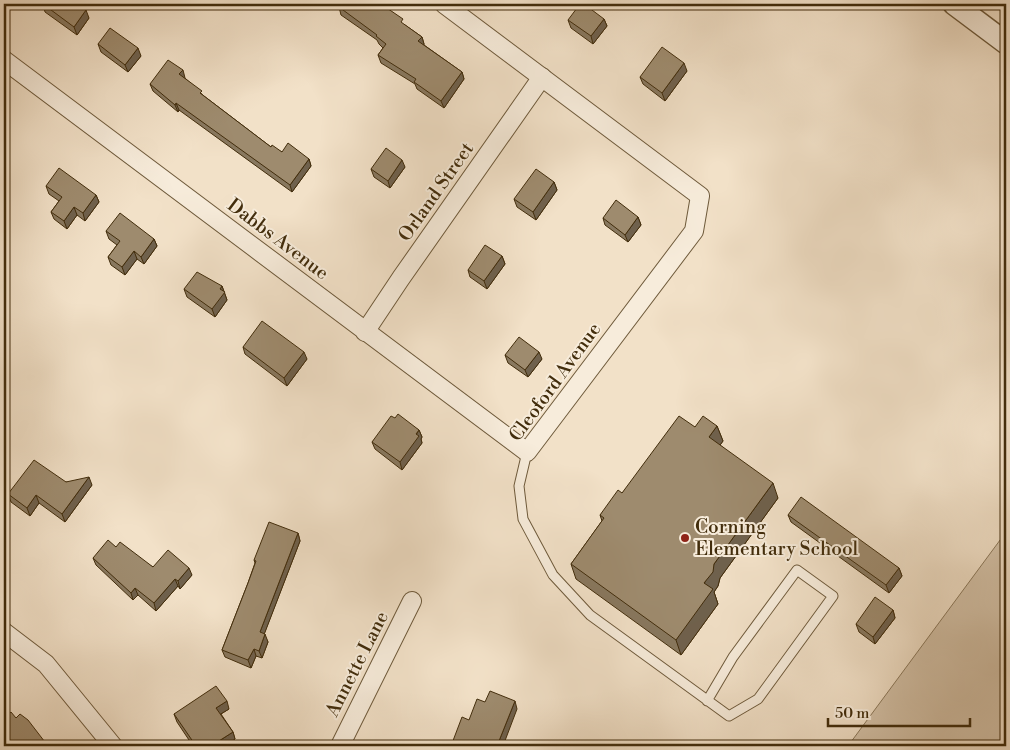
<svg xmlns="http://www.w3.org/2000/svg" width="1010" height="750" font-family="'Libre Bodoni',serif">
<style>
.green{fill:#d4c2a8;stroke:#8b785a}
.lines{fill:none;stroke-linecap:round;stroke-linejoin:round}
.service-casing{stroke:#6e5a3b;stroke-width:11}
.minor-casing{stroke:#6e5a3b;stroke-width:20}
.tertiary-casing{stroke:#6e5a3b;stroke-width:24}
.service{stroke:#f7ecdb;stroke-width:9}
.minor{stroke:#f7ecdb;stroke-width:18}
.tertiary{stroke:#f7ecdb;stroke-width:21}
.wall{fill:#88785f;stroke:#422d0c}
.shaded-wall{fill:#6f614d;stroke:#422d0c}
.building{fill:#9e8b6e;stroke:#422d0c}
.poi-dot{fill:#8f2418;stroke:#f7ecdb;stroke-width:2}
.labels{text-anchor:middle;dominant-baseline:central;stroke-width:4;stroke-linejoin:round;paint-order:stroke}
.street-label{font-size:19px;fill:#422d0c;stroke:#f7ecdb}
.poi-label{font-size:19px;fill:#422d0c;stroke:#f7ecdb;text-anchor:start}
</style>
<rect width="100%" height="100%" fill="#f2e1c8"/>
<filter id="stains"><feTurbulence type="fractalNoise" baseFrequency=".004" numOctaves="4"/><feColorMatrix values="0 0 0 0 .2 0 0 0 0 .09 0 0 0 0 .02 0 0 0 .5 -.17"/></filter>
<radialGradient id="worn" r=".72"><stop offset=".6" stop-color="#630" stop-opacity="0"/><stop offset="1" stop-color="#630" stop-opacity=".3"/></radialGradient>
<path class="green" d="M 1006,532 L 1006,746 L 848,746 Z"/>
<g class="lines">
<defs>
<path id="service" d="M 527,452 L 519,486 L 523,519 L 553,575 L 590,615 L 729,716 L 758,699 L 833,596 L 797,570 L 733,657 L 707,701"/>
<g id="minor">
<path d="M 4,60 L 527,452 L 694,231 L 700,196 L 444,4"/>
<path d="M 365,332 L 401,278 L 542,77"/>
<path d="M 4,632 L 46,664 L 113,746"/>
<path d="M 340,746 L 412,601"/>
</g>
<path id="tertiary" d="M 954,4 L 1006,43"/>
</defs>
<use href="#service" class="service-casing"/>
<use href="#minor" class="minor-casing"/>
<use href="#tertiary" class="tertiary-casing"/>
<use href="#service" class="service"/>
<use href="#minor" class="minor"/>
<use href="#tertiary" class="tertiary"/>
</g>
<g class="wall">
<path d="M 43,4 L 89,18 L 77,35 L 45,12 Z"/>
<path d="M 339,7 L 405,25 L 422,37 L 424,44 L 424,45 L 462,72 L 464,79 L 444,108 L 417,89 L 415,84 L 381,63 L 378,55 L 383,48 L 379,44 L 377,40 L 341,15 Z"/>
<path d="M 604,19 L 607,26 L 593,44 L 571,28 L 568,20 Z"/>
<path d="M 98,44 L 141,56 L 128,72 L 101,52 Z"/>
<path d="M 687,71 L 665,101 L 643,84 L 640,77 Z"/>
<path d="M 185,78 L 204,96 L 271,147 L 282,152 L 309,159 L 311,166 L 292,192 L 179,110 L 178,112 L 153,91 L 150,84 Z"/>
<path d="M 405,167 L 390,188 L 374,177 L 371,169 Z"/>
<path d="M 554,182 L 557,190 L 536,220 L 517,207 L 514,199 Z"/>
<path d="M 46,186 L 96,195 L 99,202 L 85,221 L 77,215 L 67,229 L 54,219 L 51,212 L 59,201 L 49,194 Z"/>
<path d="M 638,217 L 641,225 L 628,242 L 605,225 L 603,218 Z"/>
<path d="M 106,231 L 154,239 L 157,246 L 144,264 L 137,259 L 125,275 L 111,265 L 108,257 L 117,245 L 109,239 Z"/>
<path d="M 502,256 L 505,264 L 487,289 L 470,277 L 468,270 Z"/>
<path d="M 222,286 L 227,300 L 215,317 L 187,297 L 184,289 Z"/>
<path d="M 243,347 L 307,359 L 287,386 L 245,354 Z"/>
<path d="M 505,355 L 542,359 L 528,377 L 508,363 Z"/>
<path d="M 395,418 L 419,430 L 422,437 L 421,439 L 422,443 L 402,470 L 375,449 L 372,442 Z"/>
<path d="M 717,426 L 723,441 L 720,445 L 778,498 L 720,578 L 718,586 L 714,592 L 718,604 L 681,655 L 576,579 L 571,564 L 602,521 L 600,515 L 622,493 L 695,427 Z"/>
<path d="M 66,482 L 92,485 L 65,522 L 39,503 L 30,516 L 11,502 L 8,494 Z"/>
<path d="M 788,515 L 899,568 L 902,576 L 889,593 L 791,522 Z"/>
<path d="M 298,533 L 300,541 L 264,634 L 268,642 L 262,658 L 256,656 L 251,668 L 225,657 L 222,650 L 248,583 L 255,563 L 254,560 Z"/>
<path d="M 116,547 L 153,567 L 192,575 L 180,589 L 178,586 L 156,611 L 138,595 L 133,600 L 96,565 L 93,558 Z"/>
<path d="M 893,610 L 895,618 L 875,644 L 859,632 L 856,624 Z"/>
<path d="M 229,709 L 221,714 L 233,732 L 235,739 L 225,746 L 193,746 L 177,722 L 174,714 Z"/>
</g>
<g class="shaded-wall">
<path d="M 86,10 L 89,18 L 77,35 L 74,27 Z"/>
<path d="M 604,19 L 607,26 L 593,44 L 591,36 Z"/>
<path d="M 422,37 L 424,44 L 421,49 L 418,41 Z"/>
<path d="M 138,48 L 141,56 L 128,72 L 125,65 Z"/>
<path d="M 684,63 L 687,71 L 665,101 L 662,93 Z"/>
<path d="M 183,70 L 185,78 L 182,82 L 179,74 Z"/>
<path d="M 462,72 L 464,79 L 444,108 L 441,101 Z"/>
<path d="M 176,103 L 179,110 L 178,112 L 175,105 Z"/>
<path d="M 309,159 L 311,166 L 292,192 L 290,185 Z"/>
<path d="M 402,160 L 405,167 L 390,188 L 388,181 Z"/>
<path d="M 554,182 L 557,190 L 536,220 L 533,212 Z"/>
<path d="M 96,195 L 99,202 L 85,221 L 83,213 Z"/>
<path d="M 74,207 L 77,215 L 67,229 L 64,221 Z"/>
<path d="M 638,217 L 641,225 L 628,242 L 625,235 Z"/>
<path d="M 154,239 L 157,246 L 144,264 L 141,257 Z"/>
<path d="M 134,251 L 137,259 L 125,275 L 122,267 Z"/>
<path d="M 502,256 L 505,264 L 487,289 L 484,281 Z"/>
<path d="M 222,286 L 227,300 L 215,317 L 212,309 L 220,289 Z"/>
<path d="M 304,352 L 307,359 L 287,386 L 284,378 Z"/>
<path d="M 539,352 L 542,359 L 528,377 L 525,370 Z"/>
<path d="M 717,426 L 723,441 L 715,452 L 709,437 Z"/>
<path d="M 419,430 L 422,437 L 421,439 L 422,443 L 402,470 L 400,462 Z"/>
<path d="M 89,477 L 92,485 L 65,522 L 62,514 Z"/>
<path d="M 773,483 L 778,498 L 720,578 L 718,586 L 714,592 L 718,604 L 681,655 L 676,640 L 714,564 Z"/>
<path d="M 36,495 L 39,503 L 30,516 L 27,508 Z"/>
<path d="M 298,533 L 300,541 L 262,640 L 260,632 Z"/>
<path d="M 189,568 L 192,575 L 180,589 L 178,581 Z"/>
<path d="M 899,568 L 902,576 L 889,593 L 886,585 Z"/>
<path d="M 175,579 L 178,586 L 156,611 L 154,603 Z"/>
<path d="M 135,588 L 138,595 L 133,600 L 131,593 Z"/>
<path d="M 893,610 L 895,618 L 875,644 L 873,637 Z"/>
<path d="M 265,634 L 268,642 L 262,658 L 259,651 Z"/>
<path d="M 254,649 L 256,656 L 251,668 L 248,660 Z"/>
<path d="M 227,701 L 229,709 L 219,715 L 216,708 Z"/>
<path d="M 515,701 L 517,709 L 503,746 L 497,746 Z"/>
<path d="M 233,732 L 235,739 L 225,746 L 211,746 Z"/>
</g>
<g class="building">
<path d="M 43,4 L 77,4 L 86,10 L 74,27 Z"/>
<path d="M 341,4 L 381,4 L 403,19 L 401,22 L 422,37 L 418,41 L 462,72 L 441,101 L 414,82 L 416,79 L 378,55 L 386,44 L 376,36 L 377,35 L 339,7 Z"/>
<path d="M 580,4 L 584,4 L 604,19 L 591,36 L 568,20 Z"/>
<path d="M 110,28 L 138,48 L 125,65 L 98,44 Z"/>
<path d="M 662,47 L 684,63 L 662,93 L 640,77 Z"/>
<path d="M 168,60 L 183,70 L 179,74 L 202,91 L 200,93 L 271,147 L 272,145 L 282,152 L 288,143 L 309,159 L 290,185 L 176,103 L 175,105 L 150,84 Z"/>
<path d="M 386,148 L 402,160 L 388,181 L 371,169 Z"/>
<path d="M 59,168 L 96,195 L 83,213 L 74,207 L 64,221 L 51,212 L 62,197 L 46,186 Z"/>
<path d="M 536,169 L 554,182 L 533,212 L 514,199 Z"/>
<path d="M 616,200 L 638,217 L 625,235 L 603,218 Z"/>
<path d="M 120,213 L 154,239 L 141,257 L 134,251 L 122,267 L 108,257 L 120,241 L 106,231 Z"/>
<path d="M 485,245 L 502,256 L 484,281 L 468,270 Z"/>
<path d="M 197,272 L 222,286 L 220,289 L 225,292 L 212,309 L 184,289 Z"/>
<path d="M 262,321 L 304,352 L 284,378 L 243,347 Z"/>
<path d="M 519,337 L 539,352 L 525,370 L 505,355 Z"/>
<path d="M 398,414 L 419,430 L 416,434 L 419,436 L 400,462 L 372,442 L 391,416 L 395,418 Z"/>
<path d="M 679,416 L 695,427 L 703,416 L 717,426 L 709,437 L 773,483 L 714,564 L 713,572 L 704,583 L 713,589 L 676,640 L 571,564 L 604,518 L 600,515 L 618,490 L 622,493 Z"/>
<path d="M 34,460 L 66,482 L 89,477 L 62,514 L 36,495 L 27,508 L 8,494 Z"/>
<path d="M 801,497 L 899,568 L 886,585 L 788,515 Z"/>
<path d="M 269,522 L 298,533 L 260,632 L 265,634 L 259,651 L 254,649 L 248,660 L 222,650 L 248,583 L 256,561 L 254,560 Z"/>
<path d="M 108,540 L 116,547 L 120,542 L 153,567 L 168,550 L 189,568 L 178,581 L 175,579 L 154,603 L 135,588 L 131,593 L 93,558 Z"/>
<path d="M 875,597 L 893,610 L 873,637 L 856,624 Z"/>
<path d="M 216,686 L 227,701 L 216,708 L 233,732 L 211,746 L 196,746 L 174,714 Z"/>
<path d="M 490,691 L 515,701 L 497,746 L 451,746 L 462,717 L 469,720 L 477,699 L 485,702 Z"/>
<path d="M 11,712 L 16,718 L 20,714 L 28,720 L 48,746 L 4,746 L 4,718 Z"/>
</g>
<circle class="poi-dot" cx="685" cy="538" r="5"/>
<g class="labels">
<g class="street-label">
<text transform="translate(436 192) rotate(-55)">Orland Street</text>
<text transform="translate(278 239) rotate(37)">Dabbs Avenue</text>
<text transform="translate(555 382) rotate(-54)">Cleoford Avenue</text>
<text transform="translate(357 664) rotate(-63)">Annette Lane</text>
</g>
<g class="poi-label">
<text x="695" y="527">Corning<tspan x="695" dy="22">Elementary School</tspan></text>
</g>
</g>
<rect width="1010" height="750" fill="none" stroke="#f2e1c8" stroke-width="20"/>
<rect x="5" y="5" width="1000" height="740" fill="none" stroke="#422d0c" stroke-width="2.5"/>
<rect x="10" y="10" width="990" height="730" fill="none" stroke="#422d0c"/>
<path d="M828 718v8h142v-8" fill="none" stroke="#422d0c" stroke-width="2.5"/>
<text x="835" y="718" font-size="15" fill="#422d0c" stroke="#f7ecdb" stroke-width="4" paint-order="stroke">50 m</text>
<rect width="100%" height="100%" filter="url(#stains)"/>
<rect width="100%" height="100%" fill="url(#worn)"/>
</svg>
